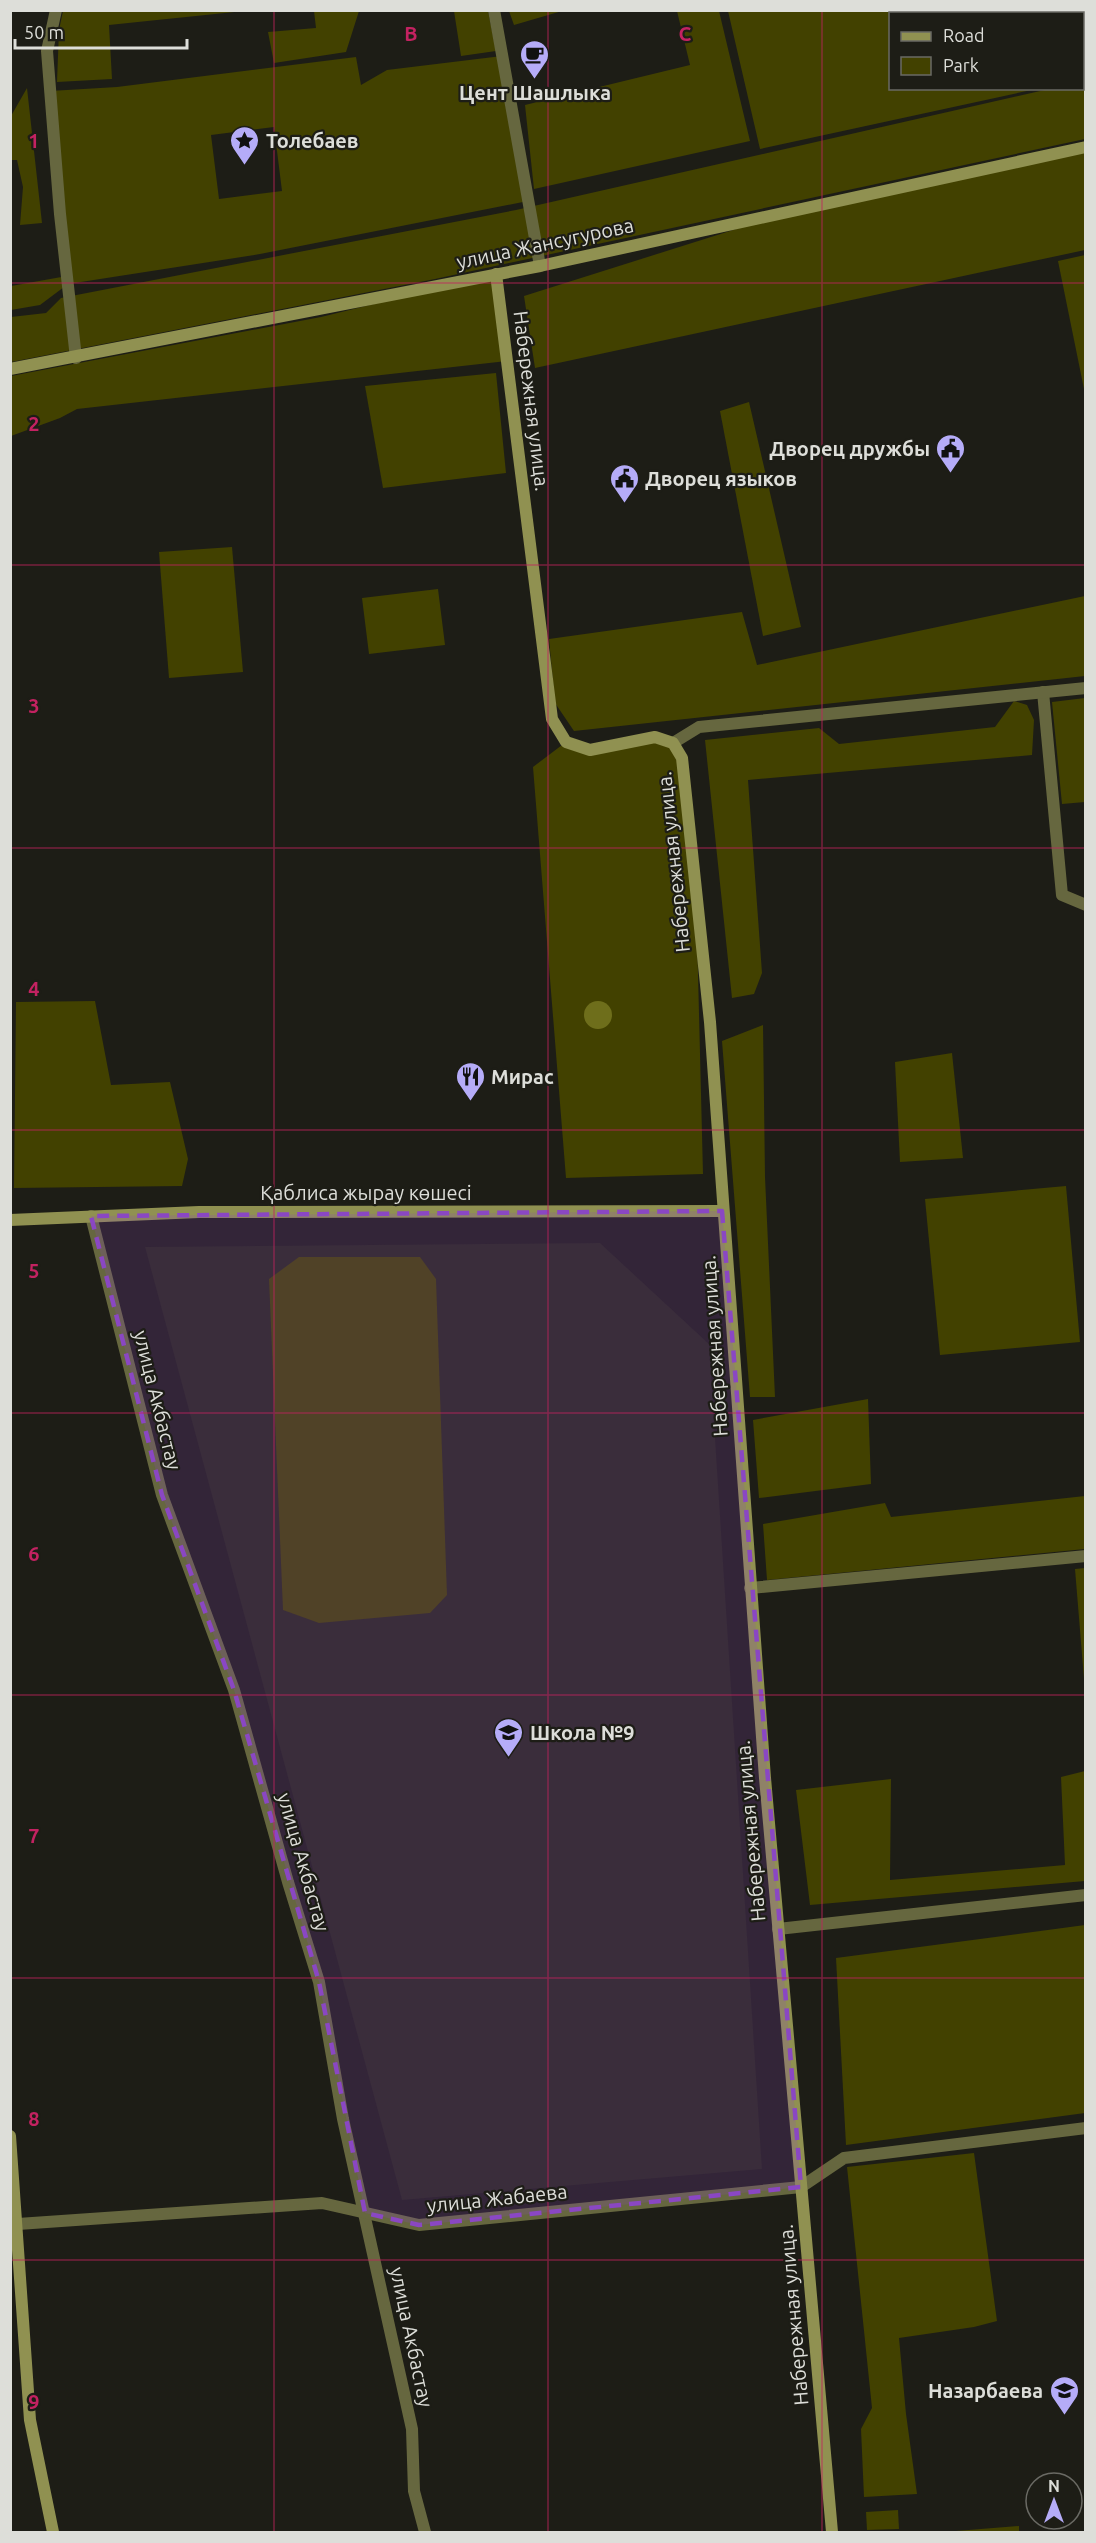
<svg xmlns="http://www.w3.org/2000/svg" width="1096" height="2543" font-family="Ubuntu,sans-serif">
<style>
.built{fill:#26271a}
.green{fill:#424100;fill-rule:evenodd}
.water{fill:#6e6e1b}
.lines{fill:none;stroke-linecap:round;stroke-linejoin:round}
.street{stroke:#66673f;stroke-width:12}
.secondary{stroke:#909151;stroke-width:12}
.marked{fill:#8a47c3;fill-opacity:0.2;stroke:#8a47c3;stroke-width:4.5;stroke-dasharray:12 8;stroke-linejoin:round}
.grid{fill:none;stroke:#c32261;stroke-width:1.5;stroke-opacity:0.55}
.labels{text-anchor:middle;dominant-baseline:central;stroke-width:4.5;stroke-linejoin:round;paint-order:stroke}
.poi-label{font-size:20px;font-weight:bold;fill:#ddded9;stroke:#1d1d16;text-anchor:start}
.street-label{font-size:20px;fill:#ddded9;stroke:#1d1d16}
.grid-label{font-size:20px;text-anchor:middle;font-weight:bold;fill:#c32261;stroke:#1d1d16;stroke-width:4.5;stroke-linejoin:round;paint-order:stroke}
</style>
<rect width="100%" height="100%" fill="#1d1d16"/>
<path class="built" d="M 600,1243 L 709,1344 L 762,2169 L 402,2200 L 145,1247 Z"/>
<g class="green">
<path d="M 1056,10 L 1085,11 L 1085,78 L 1083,78 L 1082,14 L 1036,13 Z"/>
<path d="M 63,11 L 63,10 L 244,11 L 109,25 L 112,79 L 57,82 L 59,30 Z"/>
<path d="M 314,11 L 359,11 L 346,52 L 274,63 L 268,32 L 316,28 Z"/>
<path d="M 454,11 L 488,11 L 496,51 L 461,56 Z"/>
<path d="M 509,11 L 509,10 L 562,11 L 514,25 Z"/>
<path d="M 677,11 L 719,11 L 750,141 L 534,189 L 525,105 L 690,65 Z"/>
<path d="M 728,11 L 918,11 L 920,13 L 890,14 L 890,88 L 1036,89 L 760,149 Z"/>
<path d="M 502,56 L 528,201 L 260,254 L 68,284 L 40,305 L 11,310 L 11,286 L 67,276 L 50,91 L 117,87 L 356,57 L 361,85 L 387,70 ZM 274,127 L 282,191 L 219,199 L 211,135 Z"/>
<path d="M 1085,80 L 1085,139 L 435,279 L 11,362 L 11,317 L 46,313 L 61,298 L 516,210 L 1049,89 L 1082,88 L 1083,81 Z"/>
<path d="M 27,88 L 42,223 L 20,225 L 23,187 L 17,160 L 11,160 L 11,116 Z"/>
<path d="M 1085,147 L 1085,250 L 535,368 L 524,296 L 806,207 Z"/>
<path d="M 1085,255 L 1086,255 L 1085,394 L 1058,261 Z"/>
<path d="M 496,274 L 507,361 L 77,409 L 60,418 L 11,436 L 11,376 L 321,317 Z"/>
<path d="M 496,373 L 506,473 L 383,488 L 365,386 Z"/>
<path d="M 749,402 L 801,627 L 763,636 L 720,411 Z"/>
<path d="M 232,547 L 243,672 L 169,678 L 159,552 Z"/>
<path d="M 438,589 L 445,645 L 369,654 L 362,598 Z"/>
<path d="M 1085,596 L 1085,676 L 574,731 L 555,703 L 549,639 L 742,612 L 757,665 Z"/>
<path d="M 1085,698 L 1085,802 L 1062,804 L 1052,702 Z"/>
<path d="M 1014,701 L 1027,705 L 1034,720 L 1032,755 L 748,780 L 762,973 L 754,994 L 732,998 L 705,740 L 819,728 L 839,744 L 995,727 Z"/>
<path d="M 655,737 L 673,743 L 682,758 L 696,893 L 703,1174 L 566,1178 L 533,767 L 566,742 L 590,750 Z"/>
<path d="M 95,1001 L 111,1085 L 170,1082 L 188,1159 L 182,1186 L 14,1188 L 16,1002 Z"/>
<path d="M 763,1025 L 765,1177 L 775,1397 L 750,1397 L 722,1041 Z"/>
<path d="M 952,1053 L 963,1158 L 900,1162 L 895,1062 Z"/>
<path d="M 1066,1186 L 1080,1342 L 940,1355 L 925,1199 Z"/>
<path d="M 299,1257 L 420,1257 L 436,1279 L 447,1595 L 430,1613 L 319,1623 L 283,1610 L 269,1279 Z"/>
<path d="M 868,1399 L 871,1484 L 759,1498 L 753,1420 Z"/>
<path d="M 1085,1496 L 1085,1549 L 767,1580 L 763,1524 L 885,1503 L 891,1517 Z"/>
<path d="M 1085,1568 L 1086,1568 L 1085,1691 L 1075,1569 Z"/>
<path d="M 1085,1771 L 1085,1881 L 810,1905 L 796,1790 L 891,1779 L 890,1880 L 1065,1865 L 1061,1777 Z"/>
<path d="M 1085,1925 L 1085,2113 L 846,2145 L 836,1958 Z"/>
<path d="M 974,2153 L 997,2321 L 974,2327 L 899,2338 L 906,2414 L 917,2494 L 864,2497 L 861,2429 L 872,2408 L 847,2167 Z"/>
<path d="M 898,2510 L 899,2529 L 867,2530 L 866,2512 Z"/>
<path d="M 1019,2526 L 1019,2532 L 956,2532 L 956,2531 Z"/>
</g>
<circle class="water" cx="598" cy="1015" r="14"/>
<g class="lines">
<g class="street">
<path d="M 56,10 L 47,51 L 60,214 L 76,358"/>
<path d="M 494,10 L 540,266"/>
<path d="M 1043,692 L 1062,895 L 1086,905"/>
<path d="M 673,743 L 699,727 L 1086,688"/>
<path d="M 91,1216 L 162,1495 L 234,1690 L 288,1882 L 319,1982 L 343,2119 L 412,2429 L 414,2491 L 425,2532"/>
<path d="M 750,1588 L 1086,1556"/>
<path d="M 778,1929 L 1086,1895"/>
<path d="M 18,2224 L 322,2203 L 419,2225 L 801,2187 L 844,2158 L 1086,2128"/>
</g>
<g class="secondary">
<path d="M 496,274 L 552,719 L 566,742 L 590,750 L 655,737 L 673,743 L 682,758 L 710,1022 L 765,1778 L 832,2532"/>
<path d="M 10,369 L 540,266 L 1086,147"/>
<path d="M 10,1220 L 199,1212 L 722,1211"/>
<path d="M 10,2136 L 30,2420 L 53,2532"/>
</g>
</g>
<path class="marked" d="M 722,1211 L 801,2187 L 419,2225 L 365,2213 L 319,1982 L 234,1690 L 162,1495 L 91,1216 Z"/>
<path class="grid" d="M 274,10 L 274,2532M 548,10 L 548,2532M 822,10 L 822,2532M 10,283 L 1086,283M 10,565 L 1086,565M 10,848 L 1086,848M 10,1130 L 1086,1130M 10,1413 L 1086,1413M 10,1695 L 1086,1695M 10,1978 L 1086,1978M 10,2260 L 1086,2260"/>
<defs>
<symbol id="cafe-pin" viewBox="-11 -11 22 30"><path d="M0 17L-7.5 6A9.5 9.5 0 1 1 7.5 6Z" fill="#b5acf8" stroke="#1d1d16"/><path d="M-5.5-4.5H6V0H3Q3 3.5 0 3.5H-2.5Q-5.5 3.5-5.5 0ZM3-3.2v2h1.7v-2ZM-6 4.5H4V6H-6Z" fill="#111"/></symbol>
<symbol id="sight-pin" viewBox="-11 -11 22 30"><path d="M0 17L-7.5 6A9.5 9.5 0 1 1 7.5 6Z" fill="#b5acf8" stroke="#1d1d16"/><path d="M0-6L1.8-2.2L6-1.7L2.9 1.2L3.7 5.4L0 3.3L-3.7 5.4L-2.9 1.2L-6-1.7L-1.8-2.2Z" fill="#111"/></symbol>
<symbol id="civic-pin" viewBox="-11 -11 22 30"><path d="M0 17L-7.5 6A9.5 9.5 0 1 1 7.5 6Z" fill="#b5acf8" stroke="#1d1d16"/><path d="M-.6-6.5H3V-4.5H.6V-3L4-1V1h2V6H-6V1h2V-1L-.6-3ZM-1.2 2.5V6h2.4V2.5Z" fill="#111"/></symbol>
<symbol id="restaurant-pin" viewBox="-11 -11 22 30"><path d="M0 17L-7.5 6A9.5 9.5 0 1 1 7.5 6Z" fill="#b5acf8" stroke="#1d1d16"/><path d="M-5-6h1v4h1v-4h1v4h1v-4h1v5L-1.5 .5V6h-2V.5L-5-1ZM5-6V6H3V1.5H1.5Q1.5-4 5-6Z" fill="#111"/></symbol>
<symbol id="school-pin" viewBox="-11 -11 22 30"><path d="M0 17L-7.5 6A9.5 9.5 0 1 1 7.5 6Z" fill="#b5acf8" stroke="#1d1d16"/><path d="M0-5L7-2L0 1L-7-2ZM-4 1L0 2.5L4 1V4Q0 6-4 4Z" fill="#111"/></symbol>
</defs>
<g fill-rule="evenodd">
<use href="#cafe-pin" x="518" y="38" width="33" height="45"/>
<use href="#sight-pin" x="228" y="124" width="33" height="45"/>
<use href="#civic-pin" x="934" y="432" width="33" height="45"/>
<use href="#civic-pin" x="608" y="462" width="33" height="45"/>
<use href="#restaurant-pin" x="454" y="1060" width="33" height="45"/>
<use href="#school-pin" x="492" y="1716" width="33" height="45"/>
<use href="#school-pin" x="1048" y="2374" width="33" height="45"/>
</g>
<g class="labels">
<g class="poi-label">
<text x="535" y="92" text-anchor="middle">Цент Шашлыка</text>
<text x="266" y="140">Толебаев</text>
<text x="930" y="448" text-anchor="end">Дворец дружбы</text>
<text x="645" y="478">Дворец языков</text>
<text x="491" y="1076">Мирас</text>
<text x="530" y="1732">Школа №9</text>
<text x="1043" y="2390" text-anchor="end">Назарбаева</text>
</g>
<g class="street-label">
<text transform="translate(545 243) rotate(-12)">улица Жансугурова</text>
<text transform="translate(532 401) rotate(83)">Набережная улица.</text>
<text transform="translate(673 862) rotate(-96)">Набережная улица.</text>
<text x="366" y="1192">Қаблиса жырау көшесі</text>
<text transform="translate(714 1346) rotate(-94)">Набережная улица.</text>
<text transform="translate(158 1400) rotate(76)">улица Акбастау</text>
<text transform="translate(750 1831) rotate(-95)">Набережная улица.</text>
<text transform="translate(304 1862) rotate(74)">улица Акбастау</text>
<text transform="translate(497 2198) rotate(-6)">улица Жабаева</text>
<text transform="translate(793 2315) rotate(-95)">Набережная улица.</text>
<text transform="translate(412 2337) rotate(78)">улица Акбастау</text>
</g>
</g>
<g class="grid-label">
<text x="411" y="41">B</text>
<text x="685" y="41">C</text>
<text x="34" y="148">1</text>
<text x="34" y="431">2</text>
<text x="34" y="713">3</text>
<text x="34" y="996">4</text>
<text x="34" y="1278">5</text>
<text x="34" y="1561">6</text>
<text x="34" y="1843">7</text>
<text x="34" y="2126">8</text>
<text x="34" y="2409">9</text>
</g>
<rect width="1096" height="2543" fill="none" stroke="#ddded9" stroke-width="24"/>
<rect x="889" y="12" width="195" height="78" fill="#1d1d16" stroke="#6a6a64" stroke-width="1.5"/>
<rect x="901" y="32" width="30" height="9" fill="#909151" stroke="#6a6a64" stroke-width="1.5"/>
<text x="943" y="42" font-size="18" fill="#ddded9">Road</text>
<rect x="901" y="57" width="30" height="18" fill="#424100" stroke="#6a6a64" stroke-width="1.5"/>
<text x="943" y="72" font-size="18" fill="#ddded9">Park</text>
<g transform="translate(1054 2501)"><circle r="28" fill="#1d1d16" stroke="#6a6a64" stroke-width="1.5"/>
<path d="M0-4.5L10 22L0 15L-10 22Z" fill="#b5acf8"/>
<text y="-9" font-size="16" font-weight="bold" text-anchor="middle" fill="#ddded9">N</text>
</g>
<path d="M15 39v9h172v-9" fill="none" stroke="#ddded9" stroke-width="3"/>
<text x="24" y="39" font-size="18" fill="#ddded9" stroke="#1d1d16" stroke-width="4.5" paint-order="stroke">50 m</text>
</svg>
